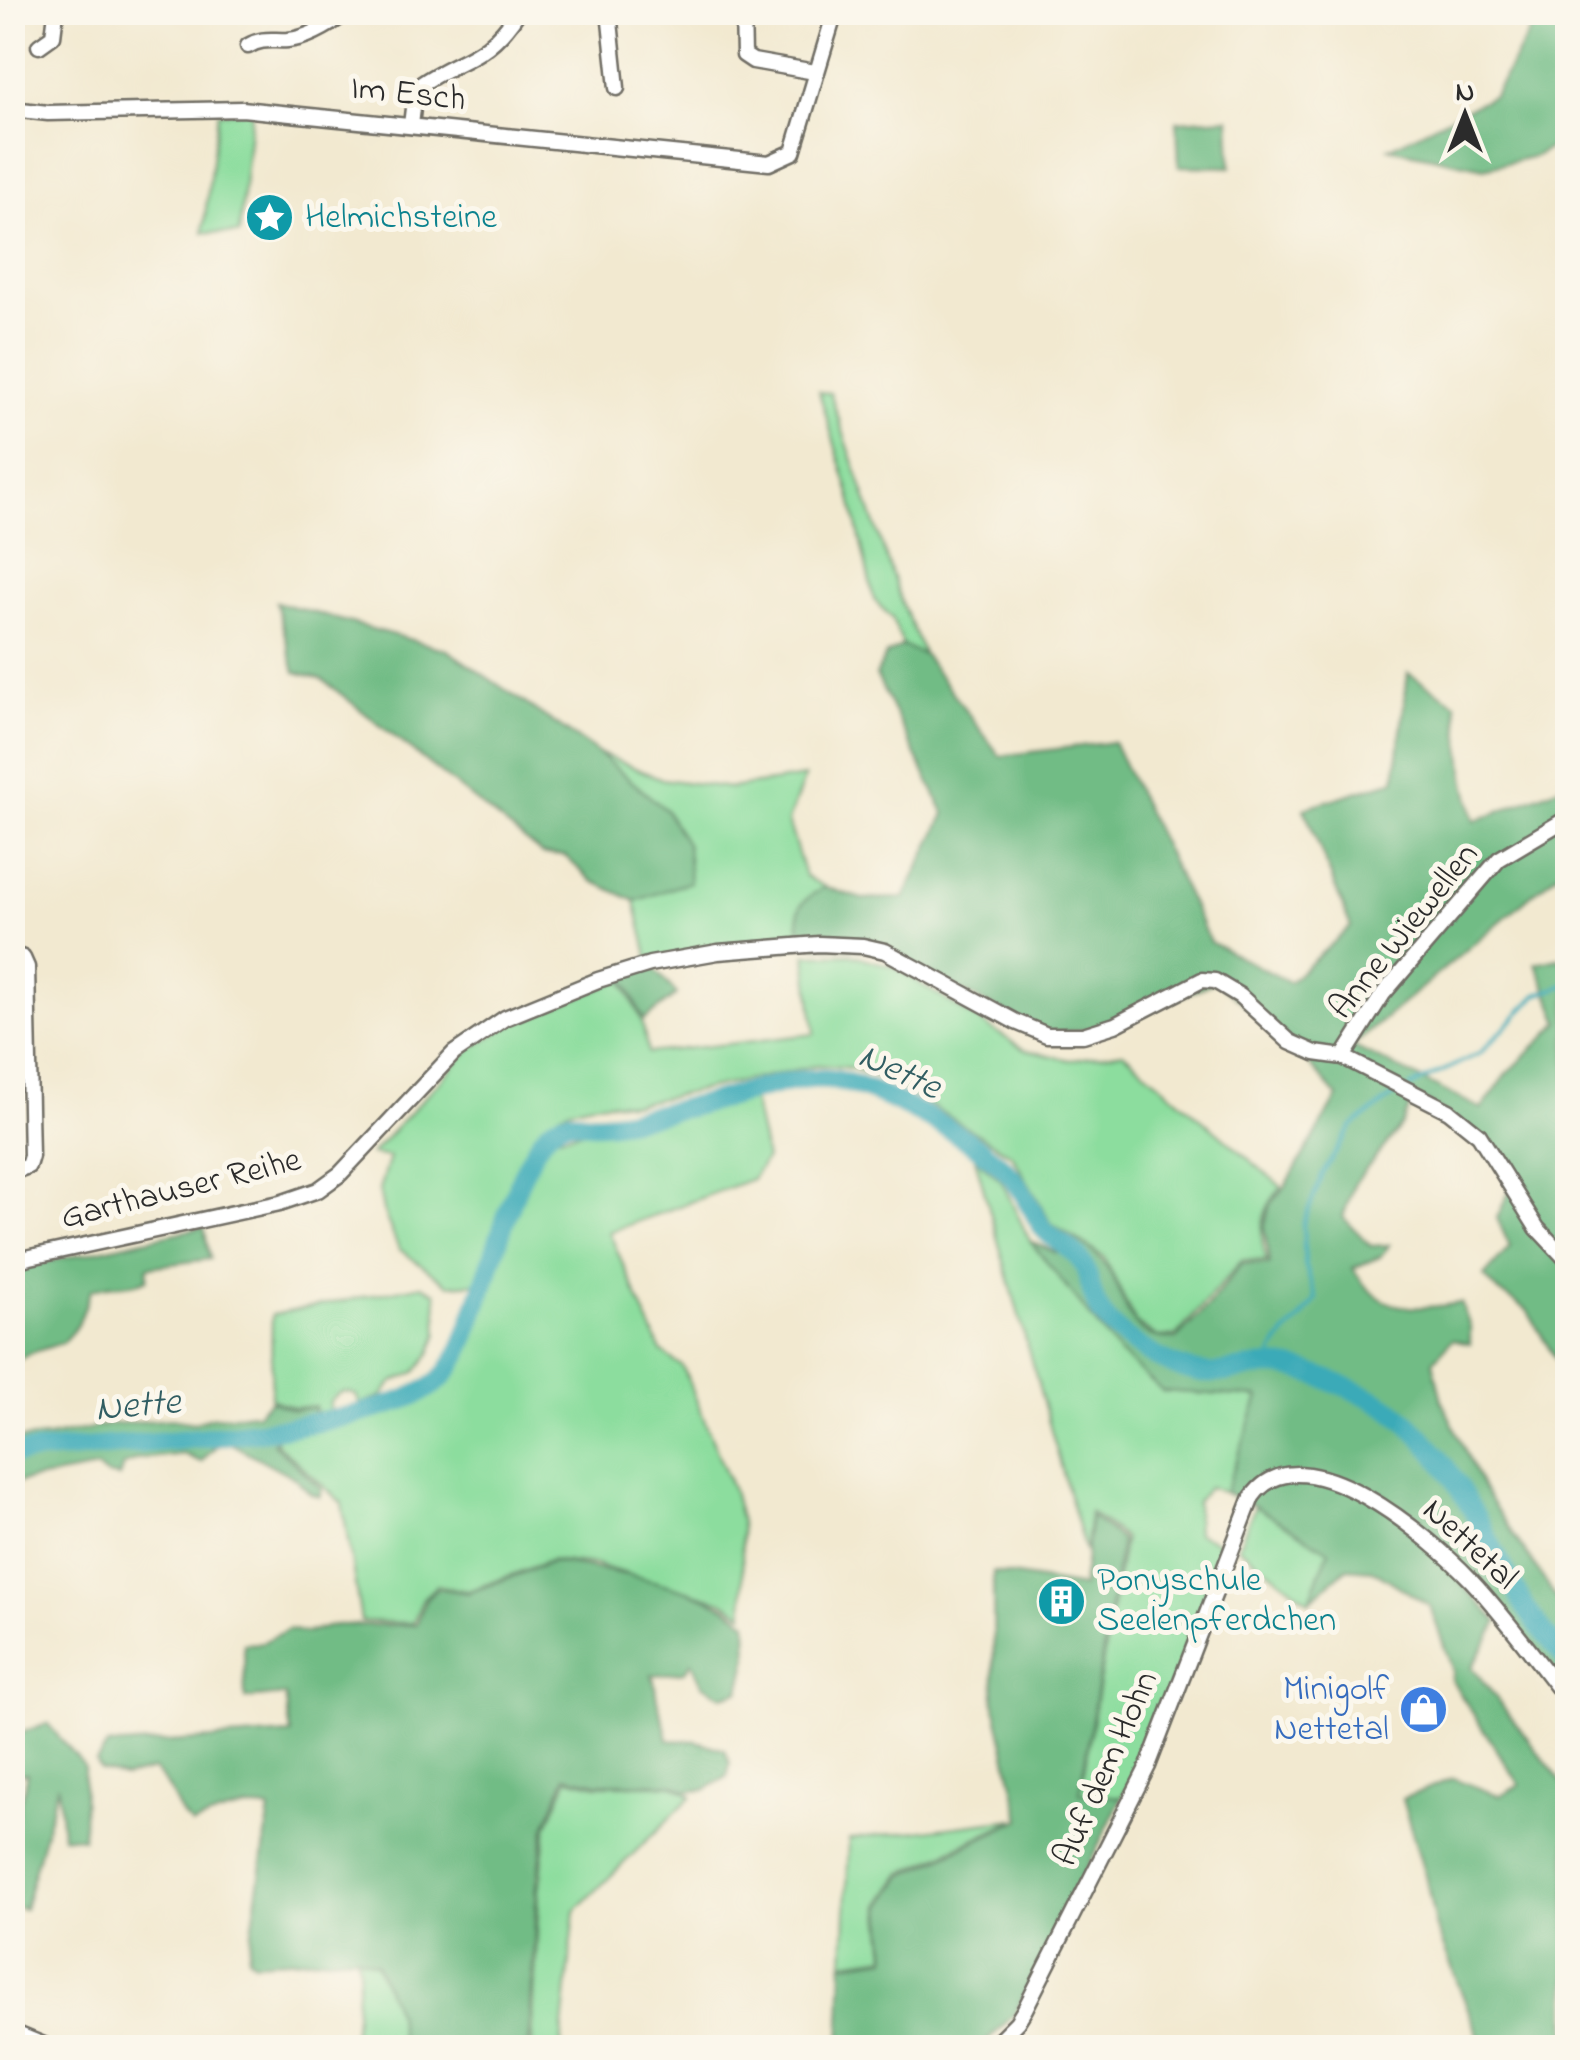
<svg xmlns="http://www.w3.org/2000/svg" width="1580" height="2060" font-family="'Indie Flower',sans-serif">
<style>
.green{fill:#8cdd9e;stroke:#5c8464;stroke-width:2.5}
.forest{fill:#71bc85;stroke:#4e7458;stroke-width:2.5}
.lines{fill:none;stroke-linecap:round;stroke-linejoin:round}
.stream{stroke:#3baab8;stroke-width:4}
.river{stroke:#3baab8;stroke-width:20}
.minor-casing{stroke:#716e65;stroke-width:19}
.minor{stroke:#fff;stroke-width:14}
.labels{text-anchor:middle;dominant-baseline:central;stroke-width:10;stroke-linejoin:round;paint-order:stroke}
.street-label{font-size:35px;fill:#2b2b2b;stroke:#fbf7ec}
.culture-label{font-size:35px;fill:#0d838f;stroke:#fbf7ec;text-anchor:start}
.shop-label{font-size:35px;fill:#366cbe;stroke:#fbf7ec;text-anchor:end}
.water-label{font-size:38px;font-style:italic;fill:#315e63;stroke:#fbf7ec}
</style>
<rect width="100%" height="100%" fill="#fbf7ec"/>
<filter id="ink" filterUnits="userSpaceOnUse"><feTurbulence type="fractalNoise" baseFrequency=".01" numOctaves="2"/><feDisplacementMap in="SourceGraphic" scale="20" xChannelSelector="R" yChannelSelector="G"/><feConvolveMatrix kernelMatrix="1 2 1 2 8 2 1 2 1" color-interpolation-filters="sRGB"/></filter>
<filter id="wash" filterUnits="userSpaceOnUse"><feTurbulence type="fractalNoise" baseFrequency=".0048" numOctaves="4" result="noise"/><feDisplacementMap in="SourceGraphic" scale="40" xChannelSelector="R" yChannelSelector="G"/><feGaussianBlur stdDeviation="2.25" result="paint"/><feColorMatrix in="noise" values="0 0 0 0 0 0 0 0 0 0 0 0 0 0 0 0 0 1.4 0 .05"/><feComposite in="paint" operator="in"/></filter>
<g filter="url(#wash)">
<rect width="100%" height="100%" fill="#f2e9d0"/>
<g class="green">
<path d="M 252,110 L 239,234 L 203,232 L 218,113 Z"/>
<path d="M 819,392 L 830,393 L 902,604 L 924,655 L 903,646 L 892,618 L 874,600 L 851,498 Z"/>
<path d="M 598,753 L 662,779 L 730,788 L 805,777 L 788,821 L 805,876 L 825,887 C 792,905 797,910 802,945 L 650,964 L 635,901 L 690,882 L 666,810 Z"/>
<path d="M 851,954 L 894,967 L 1025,1050 L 1070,1060 L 1123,1052 L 1282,1187 C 1262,1208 1257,1233 1267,1261 L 1242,1260 L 1176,1336 L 1158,1338 L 1136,1323 L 1104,1257 L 1052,1224 L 1012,1155 L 886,1079 L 852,1068 L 818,1065 L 635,1104 C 603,1099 573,1102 546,1123 C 527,1137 487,1255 478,1283 L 449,1285 L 399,1249 L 383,1211 L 379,1190 L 389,1157 L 371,1154 L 471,1048 L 509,1026 L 622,979 L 642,1021 L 648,1053 L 815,1034 L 806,955 Z"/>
<path d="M 753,1099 L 766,1159 L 752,1179 L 609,1232 L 661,1351 L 683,1367 L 733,1491 L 741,1522 L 744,1614 L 722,1601 L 596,1565 L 551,1560 L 468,1591 L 437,1585 L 423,1598 L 413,1623 L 361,1621 L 342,1503 L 276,1443 L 277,1436 C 351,1423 407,1422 458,1361 L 543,1145 L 552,1137 Z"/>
<path d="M 975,1158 L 1001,1180 L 1030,1241 L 1120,1354 L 1162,1391 L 1260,1397 L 1225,1493 L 1209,1487 L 1196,1502 L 1197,1533 L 1225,1545 L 1143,1759 L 1122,1797 L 1080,1794 L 1124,1538 L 1090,1512 L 1085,1552 Z"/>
<path d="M 422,1285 L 436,1293 L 438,1334 L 430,1354 L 416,1372 L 393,1382 L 382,1396 L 360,1404 L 356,1395 C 345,1389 339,1392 330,1401 L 329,1411 L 315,1413 L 315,1406 L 294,1408 L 271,1399 L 272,1315 Z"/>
<path d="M 1255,1506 L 1329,1551 L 1309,1601 L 1238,1547 Z"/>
<path d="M 568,1778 L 596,1785 L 673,1785 L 692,1796 L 575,1911 L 561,2047 L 532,2047 L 539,1892 L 547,1827 Z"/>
<path d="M 1015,1819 L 901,1874 L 880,1905 L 886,1956 L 844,1962 L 849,1839 Z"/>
<path d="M 356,1956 L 376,1963 L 397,2014 L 402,2047 L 352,2048 L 359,1968 Z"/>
</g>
<g class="forest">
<path d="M 1540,13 L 1567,13 L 1567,139 L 1535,156 L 1484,168 L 1389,148 L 1494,95 Z"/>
<path d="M 1229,118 L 1231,167 L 1179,166 L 1177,121 Z"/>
<path d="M 276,602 L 447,650 L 594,750 L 666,810 L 687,845 L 690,882 L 635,901 L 592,881 L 565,856 L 542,854 L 322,679 L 295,672 Z"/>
<path d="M 903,646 L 924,655 L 1000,756 L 1113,742 L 1210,942 L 1289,982 L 1351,927 L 1304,808 L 1395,780 L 1408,673 L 1456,703 L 1465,778 L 1475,821 L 1567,784 L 1567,865 L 1352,1046 L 1482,1109 L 1507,1074 L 1560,1022 L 1536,963 L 1559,958 L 1567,968 L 1567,1379 L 1527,1310 L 1499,1292 L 1484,1276 L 1510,1247 L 1497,1218 L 1512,1185 L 1479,1135 L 1415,1095 L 1402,1125 L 1354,1184 L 1343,1217 L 1371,1246 L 1389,1245 L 1380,1257 L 1353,1268 C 1379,1315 1414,1310 1461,1303 L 1470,1327 L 1470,1344 L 1452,1340 L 1433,1361 L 1442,1401 L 1484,1491 L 1567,1614 L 1567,1687 L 1472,1571 L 1459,1581 L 1498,1622 L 1472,1667 L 1567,1789 L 1567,2047 L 1483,2047 L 1435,1925 L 1426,1879 L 1402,1799 L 1453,1778 L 1500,1796 L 1520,1785 L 1451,1680 L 1453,1671 L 1430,1606 L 1373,1570 L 1347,1568 L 1309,1601 L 1329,1551 L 1255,1506 L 1225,1493 L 1259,1397 L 1162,1391 L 1120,1354 L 1030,1241 L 1057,1253 L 1076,1239 C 1084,1246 1095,1252 1101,1259 C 1128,1291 1121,1342 1176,1339 L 1209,1305 L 1242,1263 L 1270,1264 L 1264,1228 L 1270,1204 L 1285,1187 L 1338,1097 L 1288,1040 L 1216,981 L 1115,1025 L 1047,1035 L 885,951 L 802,945 C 797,910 792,905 825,887 L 862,899 L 904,898 L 945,814 L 876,675 L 886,655 Z"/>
<path d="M 650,964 L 677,994 L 644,1020 L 621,972 Z"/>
<path d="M 204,1227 L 210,1259 L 148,1267 L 147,1279 C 126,1289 114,1281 91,1290 L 78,1325 L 62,1343 L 28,1354 L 13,1364 L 13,1269 Z"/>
<path d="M 270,1401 L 294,1410 L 315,1407 L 313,1415 L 276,1436 L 273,1443 L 322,1489 L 319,1497 L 311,1494 L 295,1478 L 230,1443 L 216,1446 L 201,1462 L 184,1454 L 137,1459 L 123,1466 L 119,1477 L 106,1475 L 97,1468 L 13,1483 L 13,1440 L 48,1437 L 112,1424 L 171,1419 L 194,1423 L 211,1417 L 257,1413 Z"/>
<path d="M 1091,1516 L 1121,1540 L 1080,1793 L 1122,1797 L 1015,2014 L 981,2047 L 840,2048 L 843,1964 L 887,1958 L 882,1906 L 903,1876 L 1021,1819 L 994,1701 L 993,1572 L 1082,1587 Z"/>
<path d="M 552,1562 C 601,1568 712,1588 747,1622 L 748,1657 L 740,1691 L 722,1696 L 702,1684 L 692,1662 L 684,1672 L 652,1675 C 656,1684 655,1690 657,1699 C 660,1713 666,1725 668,1740 L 697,1741 L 725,1750 L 730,1763 L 727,1777 L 705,1790 L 688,1791 L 673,1784 L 598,1783 L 566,1776 L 545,1827 L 537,1884 L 529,2047 L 402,2047 L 397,2014 L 376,1963 L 356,1956 L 254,1962 L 248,1957 L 270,1810 C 244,1803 215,1816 192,1825 C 171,1808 178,1791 153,1770 L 124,1777 L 100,1770 L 96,1762 L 107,1746 L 291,1734 L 285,1695 L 245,1699 L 244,1644 L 261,1643 L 289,1629 L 305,1633 L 335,1625 L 416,1625 L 426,1598 L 437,1588 L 468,1593 Z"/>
<path d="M 47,1723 L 84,1766 L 83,1838 L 62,1836 L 58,1784 L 24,1909 L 13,1907 L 13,1832 L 28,1773 L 13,1774 L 13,1736 Z"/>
</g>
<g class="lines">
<g class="stream">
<path d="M 1410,1087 L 1480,1053 L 1537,995 L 1568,984"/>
<path d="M 1269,1366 C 1273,1336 1302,1324 1316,1299 L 1305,1264 L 1303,1224 L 1323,1173 L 1352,1127 L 1399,1092"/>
</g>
<path class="river" d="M 12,1454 C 100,1444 390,1435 444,1376 C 463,1354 471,1320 481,1293 C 495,1255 522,1151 552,1128 C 566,1118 575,1121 590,1123 C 617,1125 671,1110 699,1105 C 735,1097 793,1076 827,1079 C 870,1082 974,1139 1005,1169 C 1022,1187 1030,1208 1043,1228 C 1051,1239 1065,1244 1074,1253 C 1089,1267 1088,1281 1094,1298 C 1100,1317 1117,1332 1133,1343 C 1161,1361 1192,1378 1226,1372 C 1250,1368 1272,1363 1296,1369 C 1322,1376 1376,1397 1397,1414 C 1457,1462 1485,1540 1524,1605 C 1536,1625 1553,1643 1568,1661"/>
</g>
</g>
<g filter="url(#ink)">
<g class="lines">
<defs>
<g id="minor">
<path d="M 609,12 L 617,88"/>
<path d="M 743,12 L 744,55 L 753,61 L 815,72"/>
<path d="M 39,46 L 53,36 L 56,12"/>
<path d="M 248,46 C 263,37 272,41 288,40 C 309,38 330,25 347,12"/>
<path d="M 12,109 L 48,113 L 242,109 L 769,163 L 793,152 L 835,12"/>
<path d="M 411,125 L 414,100 L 420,85 C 462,56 486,61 518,12"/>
<path d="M 12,954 L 23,958 L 27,967 L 31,1156 L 28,1166 L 12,1172"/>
<path d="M 1343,1057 L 1383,994 L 1499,859 L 1568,818"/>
<path d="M 12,1261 L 280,1203 L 318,1190 L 340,1174 L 454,1053 L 505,1018 L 598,980 L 650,964 L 718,952 L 819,944 L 863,946 L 885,951 L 1016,1022 L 1047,1035 L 1083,1035 L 1115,1025 L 1202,980 L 1215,981 L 1240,996 L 1290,1042 L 1315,1053 L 1343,1057 L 1449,1111 L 1479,1135 L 1537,1228 L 1568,1261"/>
<path d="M 12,2032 L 51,2048"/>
<path d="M 991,2048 L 1017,2022 L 1025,2009 L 1148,1766 L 1252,1497 C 1302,1426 1432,1539 1471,1580 C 1506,1617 1536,1660 1568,1700"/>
</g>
</defs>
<use href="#minor" class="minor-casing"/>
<use href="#minor" class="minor"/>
</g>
</g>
<defs>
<symbol id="sight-disc" viewBox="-11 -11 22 22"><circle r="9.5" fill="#0f9aa8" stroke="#fbf7ec"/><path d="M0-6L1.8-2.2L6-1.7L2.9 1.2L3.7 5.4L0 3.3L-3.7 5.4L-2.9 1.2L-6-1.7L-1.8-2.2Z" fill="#fff"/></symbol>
<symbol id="building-disc" viewBox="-11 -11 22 22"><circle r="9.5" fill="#0f9aa8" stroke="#fbf7ec"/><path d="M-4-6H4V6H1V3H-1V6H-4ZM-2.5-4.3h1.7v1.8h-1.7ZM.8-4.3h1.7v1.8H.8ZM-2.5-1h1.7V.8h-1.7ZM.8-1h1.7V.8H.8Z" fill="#fff"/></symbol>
<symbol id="shop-disc" viewBox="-11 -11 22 22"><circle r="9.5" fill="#3f7fe0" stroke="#fbf7ec"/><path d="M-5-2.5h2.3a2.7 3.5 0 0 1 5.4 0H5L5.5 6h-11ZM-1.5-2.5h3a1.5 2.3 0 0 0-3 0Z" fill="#fff"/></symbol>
</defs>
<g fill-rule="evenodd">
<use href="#sight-disc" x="242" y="190" width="55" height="55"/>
<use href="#building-disc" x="1034" y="1574" width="55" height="55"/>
<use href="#shop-disc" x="1396" y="1682" width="55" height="55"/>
</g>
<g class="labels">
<g class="street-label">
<text transform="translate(408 95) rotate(6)">Im Esch</text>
<text transform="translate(1405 932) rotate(-51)">Anne Wiewellen</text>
<text transform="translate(181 1190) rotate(-14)">Garthauser Reihe</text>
<text transform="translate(1469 1545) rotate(43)">Nettetal</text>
<text transform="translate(1107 1769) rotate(-66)">Auf dem Hohn</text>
</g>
<g class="culture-label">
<text x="305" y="218">Helmichsteine</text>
<text x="1097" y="1581">Ponyschule<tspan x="1097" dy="40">Seelenpferdchen</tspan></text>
</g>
<g class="shop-label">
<text x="1389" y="1690">Minigolf<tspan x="1389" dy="40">Nettetal</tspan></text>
</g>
<g class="water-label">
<text transform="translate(899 1073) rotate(25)">Nette</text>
<text transform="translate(138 1407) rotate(-5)">Nette</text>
</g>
</g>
<rect width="1580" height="2060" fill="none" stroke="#fbf7ec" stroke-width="50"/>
<g transform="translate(1465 115)" stroke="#fbf7ec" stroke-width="8" paint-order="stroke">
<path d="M0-8L18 38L0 25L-18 38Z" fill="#2b2b2b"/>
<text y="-15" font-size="28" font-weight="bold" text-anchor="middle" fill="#2b2b2b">N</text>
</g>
</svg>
